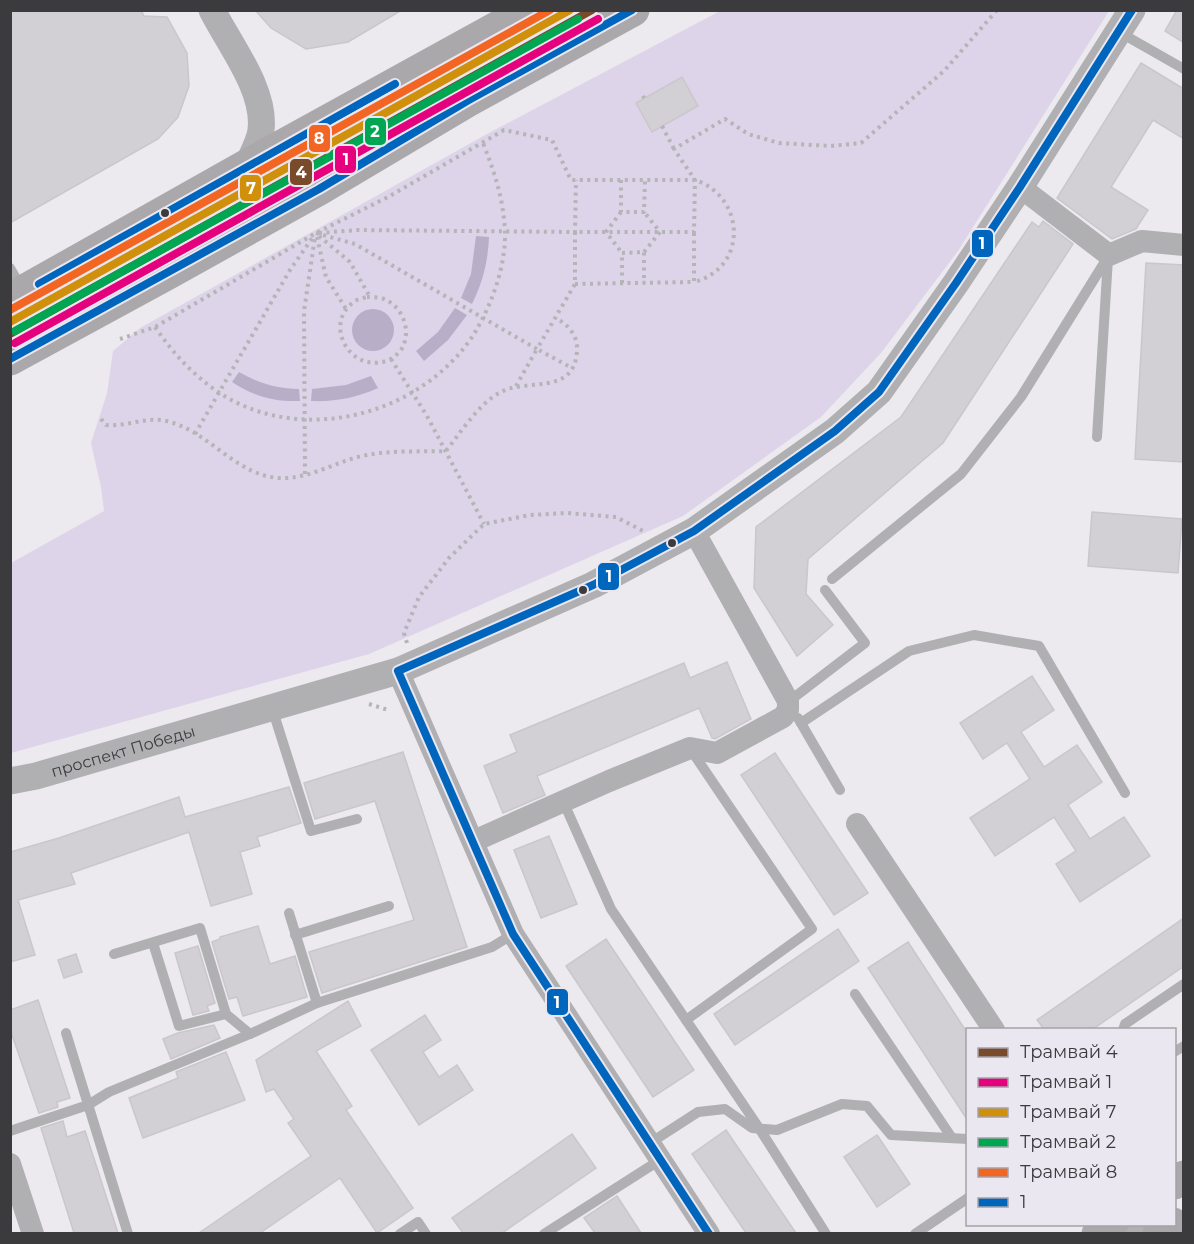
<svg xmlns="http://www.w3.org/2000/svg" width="1194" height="1244" font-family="Montserrat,sans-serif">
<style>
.green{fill:#ddd4ea}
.water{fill:#b9aec8}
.building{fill:#d2d0d4;stroke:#c9c7cb;stroke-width:1.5}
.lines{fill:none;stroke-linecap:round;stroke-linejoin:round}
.path{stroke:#b5b4b6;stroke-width:4;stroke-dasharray:3 4.5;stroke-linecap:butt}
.service{stroke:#b0afb2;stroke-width:10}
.minor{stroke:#b0afb2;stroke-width:22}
.tertiary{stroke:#b0afb2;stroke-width:27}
.secondary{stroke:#b0afb2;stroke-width:32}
.primary{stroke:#aaa8aa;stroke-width:33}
.bus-1-casing{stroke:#ebe7f1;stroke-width:12}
.bus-1{stroke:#0065bd;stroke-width:8}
.tram-1-casing{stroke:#ebe7f1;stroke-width:12}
.tram-2-casing{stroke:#ebe7f1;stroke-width:12}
.tram-3-casing{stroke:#ebe7f1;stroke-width:12}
.tram-4-casing{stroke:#ebe7f1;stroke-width:12}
.tram-5-casing{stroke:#ebe7f1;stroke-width:12}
.tram-1{stroke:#7a4b2a;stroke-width:8}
.tram-2{stroke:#e5007d;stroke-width:8}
.tram-3{stroke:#d1900c;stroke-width:8}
.tram-4{stroke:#00a651;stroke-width:8}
.tram-5{stroke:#f26522;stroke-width:8}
.bus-dot{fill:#3b3a3d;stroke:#ebe7f1;stroke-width:2}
.labels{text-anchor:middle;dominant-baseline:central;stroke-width:5;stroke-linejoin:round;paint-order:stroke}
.street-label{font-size:16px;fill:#3b3a3d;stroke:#ebe7f1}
.line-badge{stroke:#ebe7f1;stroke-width:2}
.badge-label{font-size:16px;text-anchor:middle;font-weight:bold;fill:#fff}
</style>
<rect width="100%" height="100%" fill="#ece9ef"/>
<path class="green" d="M 720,11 L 1109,11 L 958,251 L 881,353 L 821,417 L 683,516 L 369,654 L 11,753 L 11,563 L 104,511 L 101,487 L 91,443 L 107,393 L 113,351 L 140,328 L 487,134 Z"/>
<g class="water">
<path d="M 476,236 L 489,237 C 488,261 483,282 472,304 L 461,298 L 471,274 Z"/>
<path d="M 455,308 L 467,315 L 448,340 L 424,361 L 416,351 L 438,332 Z"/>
<circle cx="373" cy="330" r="21"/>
<path d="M 239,372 C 258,383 277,389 299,389 L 300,401 C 274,402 253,396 232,382 Z"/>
<path d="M 371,376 L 378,388 C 356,398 335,402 311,401 L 312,389 L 346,385 Z"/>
</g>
<g class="building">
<path d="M 10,10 L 141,10 L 144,16 L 167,17 L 187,53 L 189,86 L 178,117 L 158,139 L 10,223 Z"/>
<path d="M 255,10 L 402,10 L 348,42 L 306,49 L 271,28 Z"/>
<path d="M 1177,10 L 1184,10 L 1184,43 L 1165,31 Z"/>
<path d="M 1141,63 L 1184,89 L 1184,139 L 1153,120 L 1111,187 L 1148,210 L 1136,229 L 1112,239 L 1057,198 Z"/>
<path d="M 682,77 L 698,106 L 652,132 L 636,103 Z"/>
<path d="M 1043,221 L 1073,244 L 943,443 L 808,559 L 806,594 L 833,625 L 797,656 L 754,588 L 756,527 L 901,417 L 1032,222 L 1039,227 Z"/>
<path d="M 1146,263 L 1184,265 L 1184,462 L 1135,459 Z"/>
<path d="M 1092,512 L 1182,519 L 1178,573 L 1088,566 Z"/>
<path d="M 727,662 L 751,719 L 715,739 L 712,738 L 699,708 L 537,776 L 545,795 L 503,813 L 484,766 L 517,752 L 510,735 L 684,663 L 690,678 Z"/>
<path d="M 1032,676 L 1054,710 L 1021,732 L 1044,767 L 1077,745 L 1102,782 L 1068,805 L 1090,839 L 1124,817 L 1150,856 L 1080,902 L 1056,864 L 1076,851 L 1054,817 L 995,856 L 970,818 L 1030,779 L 1007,743 L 983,759 L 960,723 Z"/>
<path d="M 403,752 L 467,947 L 322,993 L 309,952 L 414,920 L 375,801 L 315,819 L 304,783 Z"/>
<path d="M 775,753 L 868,893 L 834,915 L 741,775 Z"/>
<path d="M 289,787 L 301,823 L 257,837 L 260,846 L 240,852 L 252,894 L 211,906 L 189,832 L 71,873 L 75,884 L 18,900 L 35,955 L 10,962 L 10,852 L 59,838 L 179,797 L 185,817 Z"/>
<path d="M 549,836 L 577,904 L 541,918 L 514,850 Z"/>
<path d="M 1184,918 L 1184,966 L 1093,1029 L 1044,1029 L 1037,1020 Z"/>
<path d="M 258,926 L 270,964 L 295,956 L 307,997 L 243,1016 L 237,997 L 229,999 L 212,942 L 220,939 L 220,937 Z"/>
<path d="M 838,929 L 859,961 L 735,1045 L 714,1014 Z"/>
<path d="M 606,939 L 694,1070 L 653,1097 L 566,966 Z"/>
<path d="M 908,942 L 968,1034 L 968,1121 L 868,968 Z"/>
<path d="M 198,946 L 215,1003 L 207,1006 L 209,1011 L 193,1015 L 175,953 Z"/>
<path d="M 76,954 L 82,972 L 64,978 L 58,960 Z"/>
<path d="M 38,1000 L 70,1098 L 57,1102 L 58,1107 L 39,1113 L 10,1029 L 10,1010 Z"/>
<path d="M 348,1001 L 361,1026 L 316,1051 L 352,1106 L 346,1110 L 413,1208 L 377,1233 L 340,1178 L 260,1233 L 199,1233 L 311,1156 L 288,1123 L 294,1119 L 274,1089 L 266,1092 L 256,1060 Z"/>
<path d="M 425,1015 L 441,1040 L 423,1052 L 439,1077 L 457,1065 L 473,1090 L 419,1125 L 371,1050 Z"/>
<path d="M 214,1025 L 220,1038 L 171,1059 L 163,1039 L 178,1033 Z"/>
<path d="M 226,1052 L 245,1100 L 143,1138 L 129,1098 L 178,1078 L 176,1072 Z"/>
<path d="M 63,1121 L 67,1137 L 85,1131 L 118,1233 L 74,1233 L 41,1128 Z"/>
<path d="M 726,1130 L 796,1233 L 746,1233 L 692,1154 Z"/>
<path d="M 572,1134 L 596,1168 L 502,1233 L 463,1233 L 452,1218 Z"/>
<path d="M 877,1135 L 910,1184 L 877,1207 L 844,1157 Z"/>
<path d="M 617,1196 L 641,1233 L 595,1233 L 584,1218 Z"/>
</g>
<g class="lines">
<g class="path">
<path d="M 643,96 L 644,98"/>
<path d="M 662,126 L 674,149"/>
<path d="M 621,180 L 621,212 L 644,212 L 645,180"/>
<path d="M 621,212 L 606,232 L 622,253"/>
<path d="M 316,233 L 355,244 L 537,349 L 575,284 L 575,232 L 694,232 L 695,180 L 674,149 L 725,119 L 748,134 L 779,143 L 830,146 L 861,143 L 944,71 L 997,10"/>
<path d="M 319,233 L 357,230 L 575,232 L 576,180"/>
<path d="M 319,236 L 350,262 L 370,297"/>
<path d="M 317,237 L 326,277 L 346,309"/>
<path d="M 644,252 L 660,232 L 644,212"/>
<path d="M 622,283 L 622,253 L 644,252 L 644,283"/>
<path d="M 575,284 L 694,282 L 694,232"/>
<path d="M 367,297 C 371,297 376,297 381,298 C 402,304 413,331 401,350 C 397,355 392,359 386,361 C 349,373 323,323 354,302 C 357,299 363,298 367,297 Z"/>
<path d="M 155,327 C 173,353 192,374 218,392 C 301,447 421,416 474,334 C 492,304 506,266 505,231 C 503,197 495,174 483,143"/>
<path d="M 120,339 L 155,327 L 316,233 L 388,197 L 504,130 L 552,140 L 571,180 L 695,180 C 746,197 748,268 694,282"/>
<path d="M 391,359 L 427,416 L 484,524"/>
<path d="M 516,386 L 537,349 L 572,368"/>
<path d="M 101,419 L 106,425 C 128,427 148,415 170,422 C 210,433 236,475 279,478 C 309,480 338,460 367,455 C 392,450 420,452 446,451 C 460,433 479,404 499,393 C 526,377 574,397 577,351 C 578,335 568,325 556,318"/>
<path d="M 195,434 L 290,270 L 313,237"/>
<path d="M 305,474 L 304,311 L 315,237"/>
<path d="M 407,643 L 404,633 L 419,597 L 449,558 L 484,524 L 530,515 L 567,513 L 616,517 L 645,532"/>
<path d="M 369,704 L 388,710"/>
</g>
<g class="service">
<path d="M 1119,32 L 1184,69"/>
<path d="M 10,268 L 22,289"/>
<path d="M 1097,437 L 1108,258"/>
<path d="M 832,579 L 961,474 L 1021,397 L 1109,255"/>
<path d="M 788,702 L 865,643 L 825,590"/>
<path d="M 272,708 L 311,831 L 357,819"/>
<path d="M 798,718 L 840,790"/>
<path d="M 801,723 L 909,651 L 974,635 L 1039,646 L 1125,793"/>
<path d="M 563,801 L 611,909 L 759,1128 L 826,1234"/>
<path d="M 289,913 L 317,1003"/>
<path d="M 295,935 L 389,906"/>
<path d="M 153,943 L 179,1026 L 226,1014"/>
<path d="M 114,954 L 200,928 L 226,1014 L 250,1034"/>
<path d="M 855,994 L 952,1138"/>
<path d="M 686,1020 L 812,929 L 691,750"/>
<path d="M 1123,1030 L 1125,1024 L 1184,984"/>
<path d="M 66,1033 L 128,1234"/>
<path d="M 1174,1052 L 1184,1046"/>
<path d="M 10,1131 L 88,1105 L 109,1092 L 250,1034 L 317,1003 L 492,947 L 513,934"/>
<path d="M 650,1143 L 698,1112 L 725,1109 L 752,1128 L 777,1130 L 842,1104 L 867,1106 L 891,1135 L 968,1139"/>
<path d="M 400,1234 L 418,1222 L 426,1234"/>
<path d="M 544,1234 L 660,1160"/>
<path d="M 915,1234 L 968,1198"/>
</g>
<g class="minor">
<path d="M 1020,187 L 1109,255 L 1142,241 L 1184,245"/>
<path d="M 398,671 L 513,934 L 709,1234"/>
<path d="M 857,824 L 994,1030"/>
<path d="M 474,841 L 609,781 L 690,748 L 717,753 L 783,717 L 788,710 L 788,701 L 694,531"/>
<path d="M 10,1164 L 33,1234"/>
<path d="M 1134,1224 L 1141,1234"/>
</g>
<g class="tertiary">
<path d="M 212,10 C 229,44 266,90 261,130 C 260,141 252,154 248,165"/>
<path id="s1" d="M 10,781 L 36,776 L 398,671 L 593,585 L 694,531 L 835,431 L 879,392 L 956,283 L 1020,187 L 1132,10"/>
</g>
<path class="secondary" d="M 143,225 L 170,272"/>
<g class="primary">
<path d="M 10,299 L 248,165 L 529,10"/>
<path d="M 10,359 L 170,272 L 319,189 L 467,101 L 633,10"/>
<path d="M 1174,1183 L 1184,1177"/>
<path d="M 1098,1234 L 1112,1224"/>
<path d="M 1159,1234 L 1173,1224"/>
</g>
<defs>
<g id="bus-1">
<path d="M 39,284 L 395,84"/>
<path d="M 10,359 L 319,189 L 467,101 L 632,10"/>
<path d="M 709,1234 L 513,934 L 398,671 L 593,585 L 694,531 L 835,431 L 879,392 L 956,283 L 1020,187 L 1132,10"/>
</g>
</defs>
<use href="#bus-1" class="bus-1-casing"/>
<use href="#bus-1" class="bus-1"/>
<defs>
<path id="tram-1" d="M 10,334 L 592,10"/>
<path id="tram-2" d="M 15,343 L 598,19"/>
<path id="tram-3" d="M 10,322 L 570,10"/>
<path id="tram-4" d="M 15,331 L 578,19"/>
<path id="tram-5" d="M 10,310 L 550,10"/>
</defs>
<use href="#tram-1" class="tram-1-casing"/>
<use href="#tram-2" class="tram-2-casing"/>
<use href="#tram-3" class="tram-3-casing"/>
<use href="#tram-4" class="tram-4-casing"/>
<use href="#tram-5" class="tram-5-casing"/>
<use href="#tram-1" class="tram-1"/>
<use href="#tram-2" class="tram-2"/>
<use href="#tram-3" class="tram-3"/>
<use href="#tram-4" class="tram-4"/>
<use href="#tram-5" class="tram-5"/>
</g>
<g class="bus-dot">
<circle cx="165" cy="213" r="5"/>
<circle cx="672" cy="543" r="5"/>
<circle cx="583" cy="590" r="5"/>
</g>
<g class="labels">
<g class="street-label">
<text stroke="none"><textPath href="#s1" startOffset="117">проспект Победы</textPath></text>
</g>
</g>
<g class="line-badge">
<rect x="364" y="117" width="23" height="29" rx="6" fill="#00a651"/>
<rect x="308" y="124" width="23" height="29" rx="6" fill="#f26522"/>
<rect x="334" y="145" width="23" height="29" rx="6" fill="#e5007d"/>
<rect x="289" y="158" width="24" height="28" rx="6" fill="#7a4b2a"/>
<rect x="239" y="174" width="23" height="28" rx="6" fill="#d1900c"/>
<rect x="971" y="229" width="23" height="29" rx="6" fill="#0065bd"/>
<rect x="597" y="562" width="23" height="29" rx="6" fill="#0065bd"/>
<rect x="546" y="988" width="23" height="28" rx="6" fill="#0065bd"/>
</g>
<g class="badge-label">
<text x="375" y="137">2</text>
<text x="319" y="144">8</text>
<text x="346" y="165">1</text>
<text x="301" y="178">4</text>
<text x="251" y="194">7</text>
<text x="982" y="249">1</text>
<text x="609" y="582">1</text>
<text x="557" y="1008">1</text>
</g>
<rect width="1194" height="1244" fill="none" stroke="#3b3a3d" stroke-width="24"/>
<rect x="966" y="1028" width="210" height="198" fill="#ebe7f1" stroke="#a5a2a9" stroke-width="1.5"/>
<rect x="978" y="1048" width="30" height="9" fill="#7a4b2a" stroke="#a5a2a9" stroke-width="1.5"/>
<text x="1020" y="1058" font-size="18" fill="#3b3a3d">Трамвай 4</text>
<rect x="978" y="1078" width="30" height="9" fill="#e5007d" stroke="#a5a2a9" stroke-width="1.5"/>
<text x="1020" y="1088" font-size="18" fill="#3b3a3d">Трамвай 1</text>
<rect x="978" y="1108" width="30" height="9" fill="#d1900c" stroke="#a5a2a9" stroke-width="1.5"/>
<text x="1020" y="1118" font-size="18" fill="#3b3a3d">Трамвай 7</text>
<rect x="978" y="1138" width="30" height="9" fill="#00a651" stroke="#a5a2a9" stroke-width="1.5"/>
<text x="1020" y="1148" font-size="18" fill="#3b3a3d">Трамвай 2</text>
<rect x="978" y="1168" width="30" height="9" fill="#f26522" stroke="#a5a2a9" stroke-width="1.5"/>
<text x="1020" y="1178" font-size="18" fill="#3b3a3d">Трамвай 8</text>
<rect x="978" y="1198" width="30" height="9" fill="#0065bd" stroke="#a5a2a9" stroke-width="1.5"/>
<text x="1020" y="1208" font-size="18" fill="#3b3a3d">1</text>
</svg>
